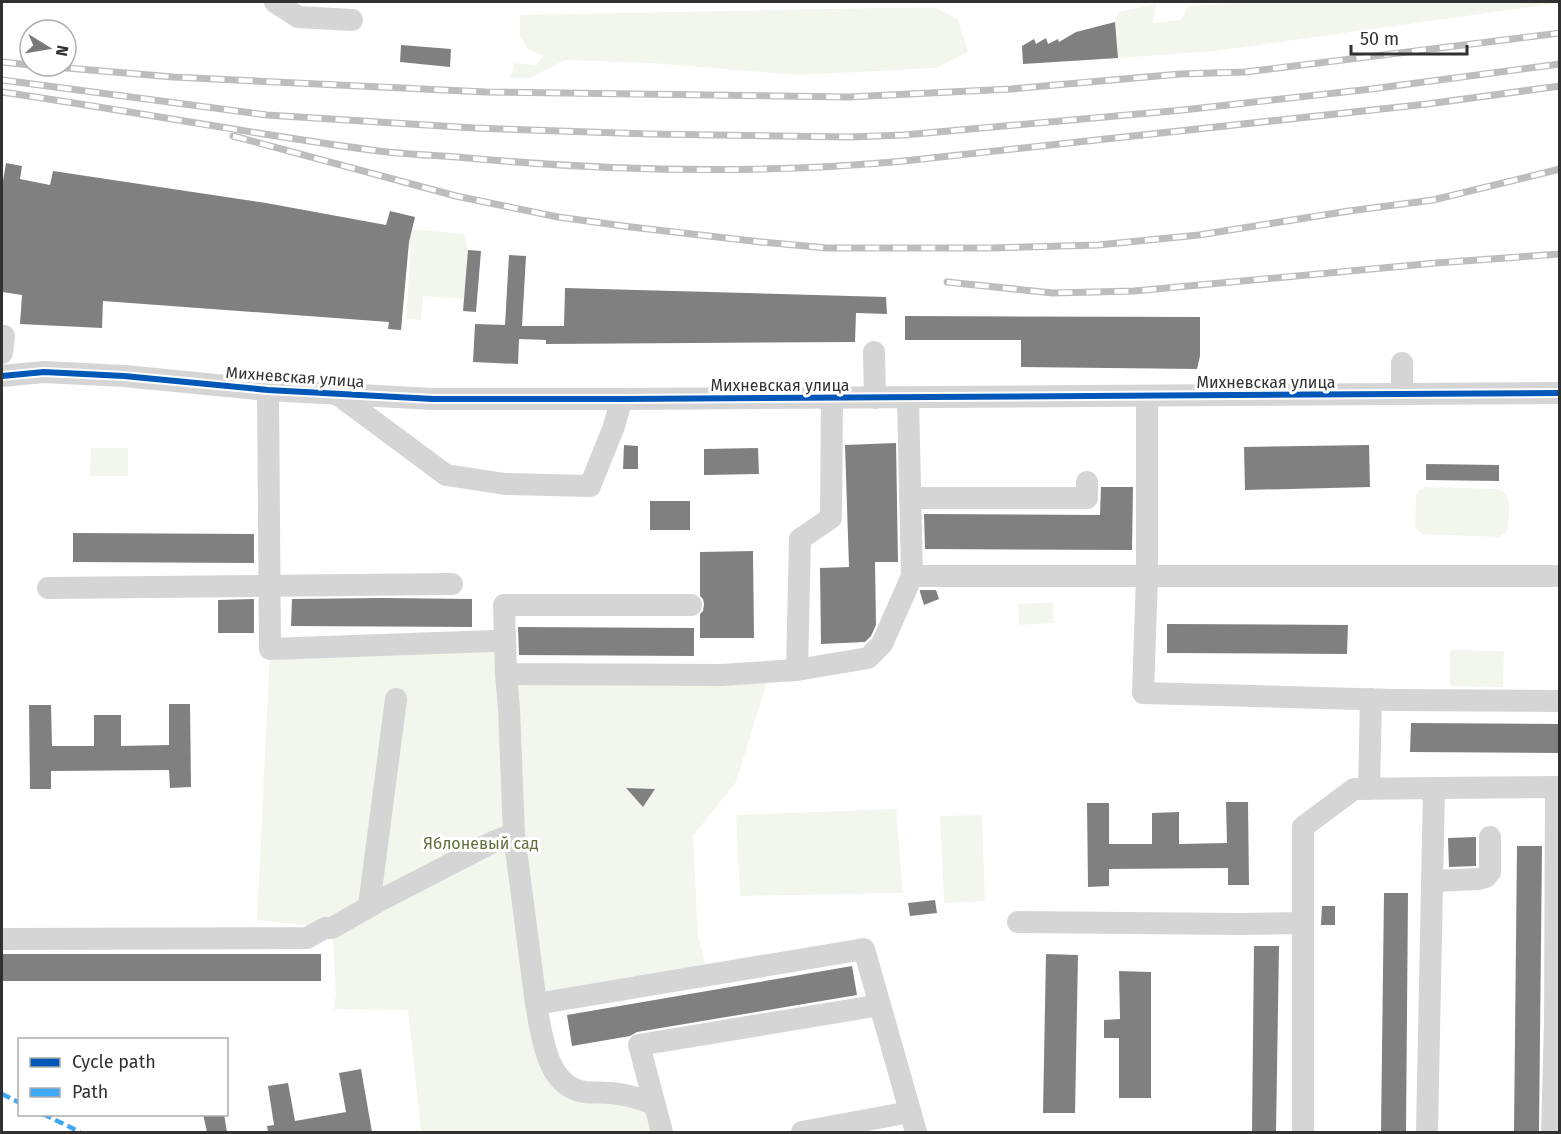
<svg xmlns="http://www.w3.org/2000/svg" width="1561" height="1134" font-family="'Fira Sans',sans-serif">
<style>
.green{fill:#f3f6ed}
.building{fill:#808080}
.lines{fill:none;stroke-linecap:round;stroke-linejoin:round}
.minor{stroke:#d5d5d5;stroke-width:22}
.rail-casing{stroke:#bdbdbd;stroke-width:7}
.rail{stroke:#fff;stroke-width:4.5;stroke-dasharray:14;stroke-linecap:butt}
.quiet{stroke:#3fa9f5;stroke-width:4.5;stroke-dasharray:9 4.5;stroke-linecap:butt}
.cycleway-casing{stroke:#fff;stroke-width:10}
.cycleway{stroke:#0057b8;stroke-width:6}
.labels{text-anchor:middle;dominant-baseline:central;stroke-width:6;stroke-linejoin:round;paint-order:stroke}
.street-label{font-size:16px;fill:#313131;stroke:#fff}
.park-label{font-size:16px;fill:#5e703c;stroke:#fff}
</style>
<rect width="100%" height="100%" fill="#fff"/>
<g class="green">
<path d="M 1270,2 L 1559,2 L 1560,3 L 1215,51 L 1118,58 L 1115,22 L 1118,12 L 1156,4 L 1153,23 L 1181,20 L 1188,6 Z"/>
<path d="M 934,7 L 958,19 L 968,52 L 936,68 L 798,75 L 651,63 L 565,60 L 530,78 L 510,78 L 515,63 L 536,65 L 543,56 L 528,49 L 520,37 L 520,15 Z"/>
<path d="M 412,229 L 464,234 L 468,250 L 464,299 L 423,296 L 421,320 L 406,319 L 411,245 L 404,242 Z"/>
<path d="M 91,448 L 128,448 L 128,476 L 90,476 Z"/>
<path d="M 1425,487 L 1499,489 C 1514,497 1508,515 1508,530 L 1503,534 L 1498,537 L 1423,534 L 1418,531 L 1415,526 L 1416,496 L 1419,490 Z"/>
<path d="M 1053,602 L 1054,623 L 1019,625 L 1018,604 Z"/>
<path d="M 505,639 L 506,674 L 770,672 L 736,782 L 693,836 L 698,936 L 708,975 L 537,1004 L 562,1082 L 641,1099 L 662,1132 L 421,1132 L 408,1010 L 334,1009 L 336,992 L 332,928 L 257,920 L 270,649 Z"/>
<path d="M 1450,650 L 1504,651 L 1503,687 L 1450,686 Z"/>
<path d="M 896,809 L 903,893 L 740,896 L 736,815 Z"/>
<path d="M 982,815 L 985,901 L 944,903 L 940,816 Z"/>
</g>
<g class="building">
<path d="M 1115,22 L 1118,58 L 1023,64 L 1022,46 L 1034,39 L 1036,44 L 1046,38 L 1048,44 L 1058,39 L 1059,42 L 1076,32 Z"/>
<path d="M 401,45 L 451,49 L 450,67 L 400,62 Z"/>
<path d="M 6,163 L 22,166 L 20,179 L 50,185 L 53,171 L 266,203 L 386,225 L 390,211 L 415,217 L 409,242 L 401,330 L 388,329 L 389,322 L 103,301 L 102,328 L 20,324 L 22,295 L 2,292 L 2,187 Z"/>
<path d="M 468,250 L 481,251 L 476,312 L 463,311 Z"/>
<path d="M 509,255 L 526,256 L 522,326 L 564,326 L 565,288 L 886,297 L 887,314 L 856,313 L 855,342 L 546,344 L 546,340 L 519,339 L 518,364 L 473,362 L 475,324 L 505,325 Z"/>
<path d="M 905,316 L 1200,317 L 1200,356 L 1197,369 L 1021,367 L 1021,340 L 905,340 Z"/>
<path d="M 896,443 L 898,562 L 875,562 L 876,625 L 871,636 L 865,642 L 821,644 L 820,568 L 849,567 L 845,445 Z"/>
<path d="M 624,445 L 638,446 L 638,469 L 623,469 Z"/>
<path d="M 1369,445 L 1370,487 L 1245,490 L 1244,447 Z"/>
<path d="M 758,448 L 759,474 L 704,475 L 704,449 Z"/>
<path d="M 1426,464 L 1499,465 L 1499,481 L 1426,480 Z"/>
<path d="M 1101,487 L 1133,487 L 1132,550 L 925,549 L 924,514 L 1100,515 Z"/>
<rect x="650" y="501" width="40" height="29"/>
<path d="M 73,533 L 254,534 L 254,563 L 73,562 Z"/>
<path d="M 753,551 L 754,638 L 700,638 L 700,614 L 703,611 L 704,604 L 703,599 L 700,596 L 700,552 Z"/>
<path d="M 920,590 L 936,590 L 939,599 L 924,605 L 920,592 Z"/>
<path d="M 383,598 L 472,599 L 472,627 L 291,626 L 292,599 Z"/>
<path d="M 254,599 L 254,633 L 218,633 L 218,600 Z"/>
<path d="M 1167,624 L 1348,625 L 1347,654 L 1167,653 Z"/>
<path d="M 518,627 L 694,628 L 694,656 L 519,655 Z"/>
<path d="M 169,704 L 190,704 L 191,787 L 170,788 L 169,770 L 51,771 L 51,789 L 30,789 L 29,705 L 51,705 L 52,746 L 94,746 L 94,715 L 121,715 L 121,746 L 169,745 Z"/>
<path d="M 1411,723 L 1560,724 L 1560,753 L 1410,752 Z"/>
<path d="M 626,788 L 655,789 L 643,807 Z"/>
<path d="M 1226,802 L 1248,802 L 1249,885 L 1228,885 L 1228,868 L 1109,869 L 1109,886 L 1088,887 L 1087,803 L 1109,803 L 1109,844 L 1152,844 L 1152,813 L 1179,812 L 1179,844 L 1227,843 Z"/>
<path d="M 1476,837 L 1476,866 L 1449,867 L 1448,838 Z"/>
<path d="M 1517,846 L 1542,846 L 1539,1132 L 1514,1132 Z"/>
<path d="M 1384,893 L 1408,893 L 1406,1132 L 1381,1132 Z"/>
<path d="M 935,900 L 937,913 L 910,916 L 908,903 Z"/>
<path d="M 1322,906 L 1335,906 L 1335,925 L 1321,925 Z"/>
<path d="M 1254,946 L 1279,946 L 1276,1132 L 1252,1132 Z"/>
<rect x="2" y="954" width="319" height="27"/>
<path d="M 1046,954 L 1078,955 L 1075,1113 L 1043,1113 Z"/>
<path d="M 852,966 L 857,995 L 637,1032 L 630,1036 L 572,1046 L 567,1015 Z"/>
<path d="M 1119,971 L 1151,972 L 1151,1098 L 1119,1098 L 1119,1038 L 1104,1038 L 1104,1020 L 1120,1019 Z"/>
<path d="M 361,1069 L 372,1132 L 268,1132 L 267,1126 L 274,1125 L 268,1086 L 288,1083 L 295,1121 L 346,1112 L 339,1073 Z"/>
<path d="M 203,1114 L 224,1114 L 227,1132 L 207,1132 Z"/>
</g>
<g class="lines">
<g class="minor">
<path d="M 275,2 L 298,17 L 352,20"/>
<path d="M 874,352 L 875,398"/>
<path d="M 2,353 L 4,336"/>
<path d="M 2,376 L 44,372 L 124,376 L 268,390 L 433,399 L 622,399 L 1560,393"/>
<path d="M 268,390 L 270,649 L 493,641 L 505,639"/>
<path d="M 337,394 L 446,475 L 505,484 L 590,486 L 613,429 L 622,399"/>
<path d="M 1402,394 L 1402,363"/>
<path d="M 1147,396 L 1147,577 L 1143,693 L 1393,700 L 1560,701"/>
<path d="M 910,498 L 1087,498 L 1087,482"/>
<path d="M 912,576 L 1560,576"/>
<path d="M 48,588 L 452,584"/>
<path d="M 691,605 L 504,605 L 506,674 L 721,675 L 797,670 L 800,539 L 831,518 L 832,398"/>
<path d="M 797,670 L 868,658 L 882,644 L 912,576 L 908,398"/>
<path d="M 506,674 L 509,709 L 514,834 L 536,1004 L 864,949 L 916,1132"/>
<path d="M 1434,788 L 1560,787"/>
<path d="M 1369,789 L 1371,699"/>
<path d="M 1432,881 L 1479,879 L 1486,877 L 1490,872 L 1490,837"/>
<path d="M 369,906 L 396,699"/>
<path d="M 1018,922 L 1240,924 L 1303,923"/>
<path d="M 2,939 L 307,938 L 325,928 L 332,928 L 379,901 L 493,842 L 514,834"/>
<path d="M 536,1004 C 542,1035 546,1087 585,1092 C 596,1093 607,1092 618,1094 C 631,1095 643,1100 654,1104"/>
<path d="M 662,1132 L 639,1045 L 880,1005"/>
<path d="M 802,1132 L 910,1112"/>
<path d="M 1303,1132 L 1303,827 L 1354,789 L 1434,788 L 1427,1132"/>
<path d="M 1552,1132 L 1555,1023 L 1556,787"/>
</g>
<defs>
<g id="rail">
<path d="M 2,62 L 30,65"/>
<path d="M 43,66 L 173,77 L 486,92 L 849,97 L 1011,89 L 1180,74 L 1245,72 L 1560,33"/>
<path d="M 2,80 L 267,115 L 474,128 L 649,134 L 850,137 L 904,135 L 1183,110 L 1371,89 L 1560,64"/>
<path d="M 2,92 C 125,110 247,133 371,150 C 399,154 429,155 457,157 C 606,171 755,175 904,161 L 1427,104 L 1560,86"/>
<path d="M 233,136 L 456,196 L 558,217 L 631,227 L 761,242 L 827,248 L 991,248 L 1098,245 L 1199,235 L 1349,211 L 1433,200 L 1560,169"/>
<path d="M 947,282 L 1053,293 L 1134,291 L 1436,263 L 1560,254"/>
</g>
</defs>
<use href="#rail" class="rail-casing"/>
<use href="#rail" class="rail"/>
<g class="quiet">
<path d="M 2,1094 L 20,1103"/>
<path d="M 43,1114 L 80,1132"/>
</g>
<defs>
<path id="cycleway" d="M 2,376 L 44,372 L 124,376 L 268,390 L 433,399 L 622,399 L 1560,393"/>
</defs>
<use href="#cycleway" class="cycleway-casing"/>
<use href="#cycleway" class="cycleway"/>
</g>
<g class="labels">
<g class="street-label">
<text transform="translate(295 377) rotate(4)">Михневская улица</text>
<text x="1266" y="382">Михневская улица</text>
<text x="780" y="385">Михневская улица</text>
</g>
<g class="park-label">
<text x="481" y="843">Яблоневый сад</text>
</g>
</g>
<rect width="1561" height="1134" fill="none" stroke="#313131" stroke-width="6"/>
<rect x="18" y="1038" width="210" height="78" fill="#ffffff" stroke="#adadad" stroke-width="1.5"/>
<rect x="30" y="1058" width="30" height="9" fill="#0057b8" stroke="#adadad" stroke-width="1.5"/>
<text x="72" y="1068" font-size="18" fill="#313131">Cycle path</text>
<rect x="30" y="1088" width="30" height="9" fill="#3fa9f5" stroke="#adadad" stroke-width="1.5"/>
<text x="72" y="1098" font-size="18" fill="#313131">Path</text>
<g transform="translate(48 48) rotate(101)"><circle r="28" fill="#ffffff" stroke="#adadad" stroke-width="1.5"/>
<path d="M0-4.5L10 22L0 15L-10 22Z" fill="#797979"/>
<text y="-9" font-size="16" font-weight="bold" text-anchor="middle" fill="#313131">N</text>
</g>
<path d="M1351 45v9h116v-9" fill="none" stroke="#313131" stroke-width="3"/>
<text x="1360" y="45" font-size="18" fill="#313131" stroke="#ffffff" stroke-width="4.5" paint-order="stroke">50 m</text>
</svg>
